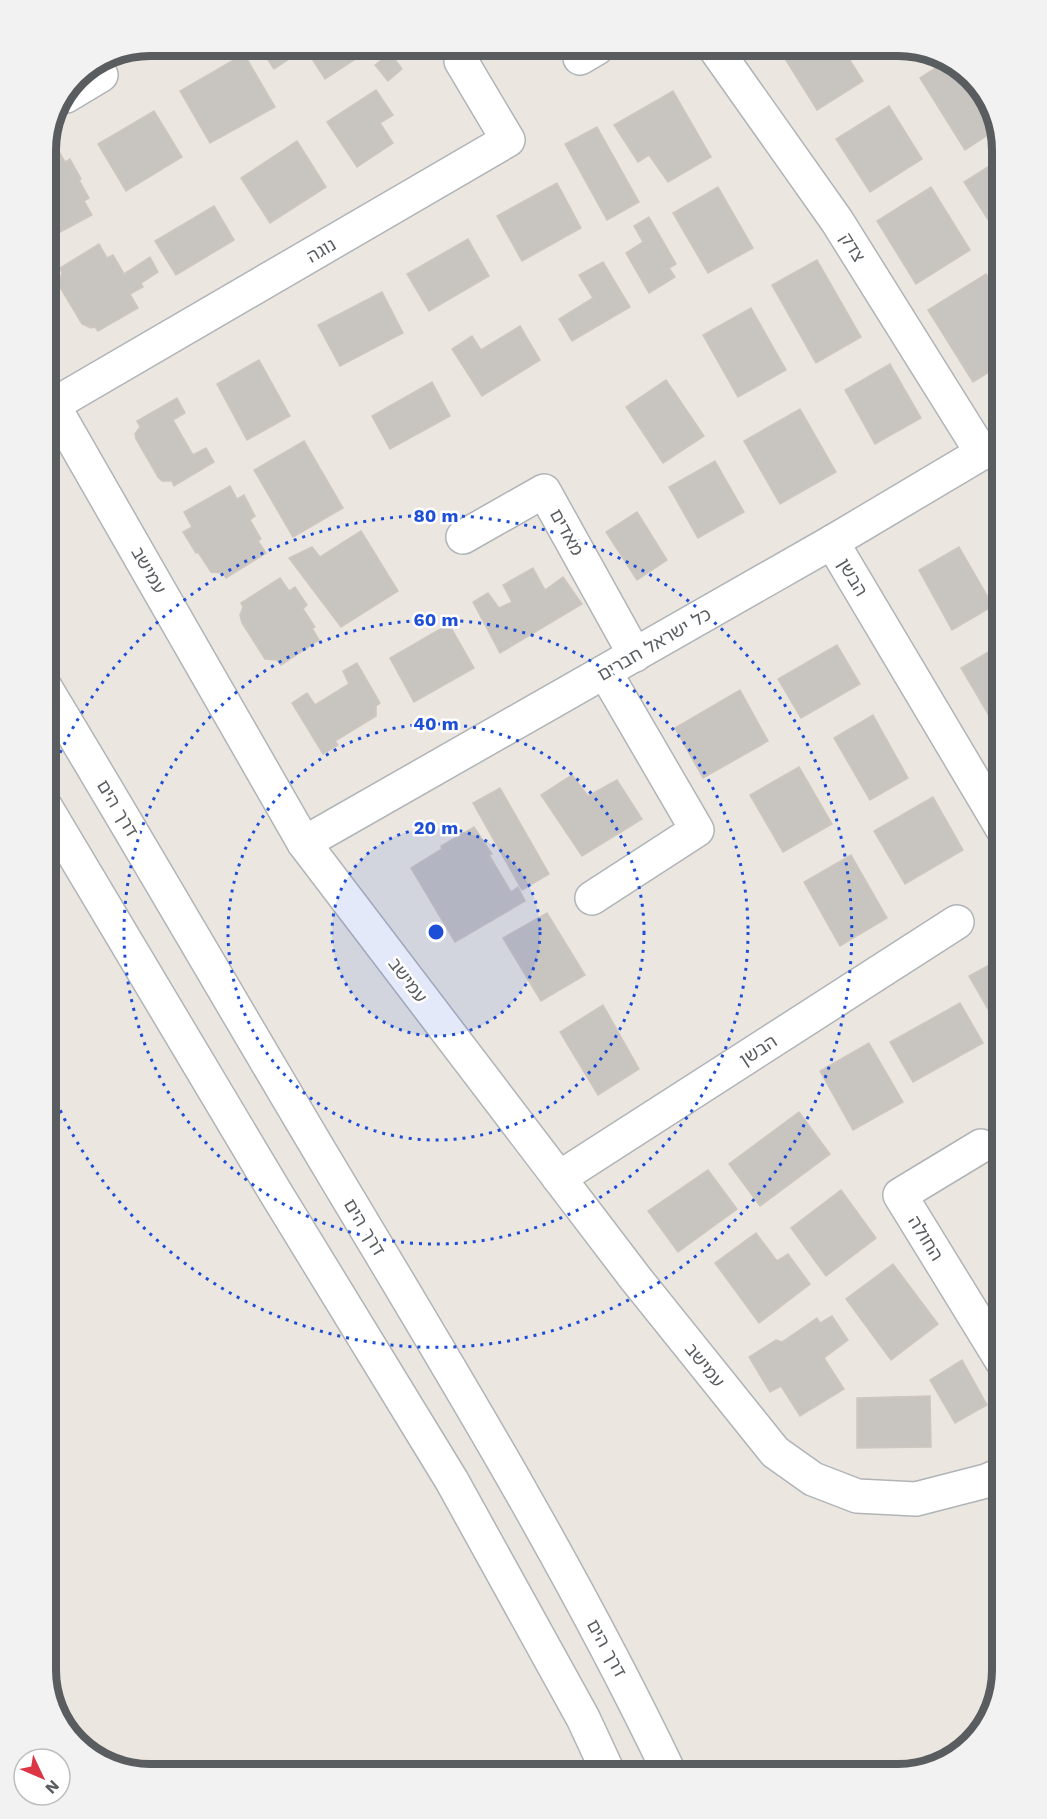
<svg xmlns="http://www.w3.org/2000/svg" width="1047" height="1819" font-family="'Work Sans','Noto Sans Hebrew',sans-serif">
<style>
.building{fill:#c8c4c0;stroke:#cfc7bf;stroke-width:1.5}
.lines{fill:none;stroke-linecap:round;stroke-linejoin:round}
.minor-casing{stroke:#b1b4b7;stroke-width:36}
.tertiary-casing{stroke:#b1b4b7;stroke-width:36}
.minor{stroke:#fff;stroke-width:33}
.tertiary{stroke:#fff;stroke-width:33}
.ring{fill:none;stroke:#1d4ed8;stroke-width:3;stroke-dasharray:3 6}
.labels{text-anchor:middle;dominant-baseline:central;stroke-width:5;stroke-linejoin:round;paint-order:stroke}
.street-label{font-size:18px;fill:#595d60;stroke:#fff}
.rim{fill:none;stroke:#595d60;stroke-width:8}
.centre{fill:#1d4ed8;stroke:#fff;stroke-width:3}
.ring-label{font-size:18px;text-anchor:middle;font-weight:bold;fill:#1d4ed8;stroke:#fff;stroke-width:5;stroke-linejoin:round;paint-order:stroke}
</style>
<rect width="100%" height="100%" fill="#ebe7e0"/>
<g class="building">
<path d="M 895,45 L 905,45 L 919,50 L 904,59 Z"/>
<path d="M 802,46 L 841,46 L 863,81 L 817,110 L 784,57 Z"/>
<path d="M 356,50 L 360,56 L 325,79 L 307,51 Z"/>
<path d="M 262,51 L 301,51 L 274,69 Z"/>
<path d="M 390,53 L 402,69 L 388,81 L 375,65 Z"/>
<path d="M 244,54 L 275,107 L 210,143 L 180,91 Z"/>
<path d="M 948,60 L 956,63 L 991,103 L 997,129 L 965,150 L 920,78 Z"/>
<path d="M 376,90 L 393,115 L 380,123 L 393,143 L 357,167 L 327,122 Z"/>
<path d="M 673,91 L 711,157 L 668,182 L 649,155 L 638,162 L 614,125 Z"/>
<path d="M 889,106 L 922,159 L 870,192 L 836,139 Z"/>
<path d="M 154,111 L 182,157 L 126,191 L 98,144 Z"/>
<path d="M 597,127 L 639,202 L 607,220 L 565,144 Z"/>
<path d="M 297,141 L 326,187 L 270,223 L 241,178 Z"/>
<path d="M 56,146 L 65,162 L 70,159 L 81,179 L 79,180 L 89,198 L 84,201 L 92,215 L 51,237 L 49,233 L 45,233 L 45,152 Z"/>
<path d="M 1002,158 L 1002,229 L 996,232 L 964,182 Z"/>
<path d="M 557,183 L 581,228 L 522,261 L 497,216 Z"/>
<path d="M 718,187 L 753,248 L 708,273 L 673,213 Z"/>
<path d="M 931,187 L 970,250 L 916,284 L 877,221 Z"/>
<path d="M 214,206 L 234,240 L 176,275 L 155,241 Z"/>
<path d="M 649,217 L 676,264 L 669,268 L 675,277 L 649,293 L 626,253 L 643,242 L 634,226 Z"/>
<path d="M 468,239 L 489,276 L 429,311 L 407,274 Z"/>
<path d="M 99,244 L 107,258 L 113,255 L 124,274 L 150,257 L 158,272 L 141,283 L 143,287 L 130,294 L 138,308 L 98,331 L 95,327 L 91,328 L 82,324 L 58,284 L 62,273 L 60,268 Z"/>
<path d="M 817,260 L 861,337 L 816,363 L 772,285 Z"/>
<path d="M 603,262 L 630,307 L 572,341 L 559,319 L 593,298 L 579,275 Z"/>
<path d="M 986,274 L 1002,300 L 1002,364 L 973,382 L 928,310 Z"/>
<path d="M 382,292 L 403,333 L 340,366 L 318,325 Z"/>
<path d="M 751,308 L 786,370 L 738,397 L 703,335 Z"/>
<path d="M 520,326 L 540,360 L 482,396 L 452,349 L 472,336 L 481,350 Z"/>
<path d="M 259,360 L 290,416 L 247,440 L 217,384 Z"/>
<path d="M 890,364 L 921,418 L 875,444 L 845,390 Z"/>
<path d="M 666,380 L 704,436 L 663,463 L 626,407 Z"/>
<path d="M 432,382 L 450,416 L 390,449 L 372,416 Z"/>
<path d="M 177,398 L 185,413 L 173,420 L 193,455 L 206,448 L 214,462 L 174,486 L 172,481 L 162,481 L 158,477 L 136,439 L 135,434 L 140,427 L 137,421 Z"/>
<path d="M 800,409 L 836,472 L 780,504 L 744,441 Z"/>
<path d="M 304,441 L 343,508 L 293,537 L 254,470 Z"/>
<path d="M 715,461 L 744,512 L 698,538 L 669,487 Z"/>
<path d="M 230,486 L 237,499 L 244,495 L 255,516 L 250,520 L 261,539 L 258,541 L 266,553 L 226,578 L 223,573 L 211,572 L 198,552 L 196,553 L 183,532 L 192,527 L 184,512 Z"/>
<path d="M 637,512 L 667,560 L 637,580 L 606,532 Z"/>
<path d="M 1002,530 L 1002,548 L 994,534 Z"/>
<path d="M 361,531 L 398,591 L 341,627 L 289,558 L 312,547 L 320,557 Z"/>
<path d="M 959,547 L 993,606 L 952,630 L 919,570 Z"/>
<path d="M 533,568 L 545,590 L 563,577 L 582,604 L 500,653 L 473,602 L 488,593 L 499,608 L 512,602 L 503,585 Z"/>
<path d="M 280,578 L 289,591 L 295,587 L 307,605 L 303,609 L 315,627 L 312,628 L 319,640 L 281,665 L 277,660 L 265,659 L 242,623 L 240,615 L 243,607 L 241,603 Z"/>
<path d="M 449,624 L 474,668 L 414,702 L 390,658 Z"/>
<path d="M 1002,644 L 1002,713 L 991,719 L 961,668 Z"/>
<path d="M 837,645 L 860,684 L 801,718 L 778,679 Z"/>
<path d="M 357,663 L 380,703 L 376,706 L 376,716 L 335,741 L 338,745 L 323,754 L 292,703 L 307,693 L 315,705 L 349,684 L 343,671 Z"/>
<path d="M 740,690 L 768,741 L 703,778 L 675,728 Z"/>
<path d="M 873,715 L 908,778 L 870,800 L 834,738 Z"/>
<path d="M 799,767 L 832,824 L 783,852 L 750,795 Z"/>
<path d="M 572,775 L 588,796 L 617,780 L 642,819 L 582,856 L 541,795 Z"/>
<path d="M 500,788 L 549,874 L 522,890 L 473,803 Z"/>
<path d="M 933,797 L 963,850 L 905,884 L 874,831 Z"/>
<path d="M 474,827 L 492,854 L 489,855 L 511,892 L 518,887 L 525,901 L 455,942 L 411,868 L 442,849 L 441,846 Z"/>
<path d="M 851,855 L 887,918 L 840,946 L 804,882 Z"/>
<path d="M 547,913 L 585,975 L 541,1001 L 503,938 Z"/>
<path d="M 1002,958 L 1002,1028 L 1000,1030 L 969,976 Z"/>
<path d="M 960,1003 L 983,1043 L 913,1082 L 890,1042 Z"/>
<path d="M 603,1005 L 639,1069 L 598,1095 L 560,1032 Z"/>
<path d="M 869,1043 L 903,1102 L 853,1130 L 820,1071 Z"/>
<path d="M 799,1112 L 830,1154 L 760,1206 L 729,1164 Z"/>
<path d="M 708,1170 L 737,1209 L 678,1252 L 648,1211 Z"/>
<path d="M 841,1190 L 876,1238 L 826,1276 L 791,1228 Z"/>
<path d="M 756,1233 L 777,1261 L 788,1254 L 810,1284 L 759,1323 L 715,1263 Z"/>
<path d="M 893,1264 L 938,1324 L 891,1360 L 846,1299 Z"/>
<path d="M 832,1316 L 848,1340 L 824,1358 L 844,1389 L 800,1416 L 781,1386 L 770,1392 L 749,1357 L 776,1340 L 782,1342 L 817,1318 L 820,1323 Z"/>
<path d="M 962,1360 L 987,1405 L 955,1423 L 930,1380 Z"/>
<path d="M 930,1396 L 931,1447 L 857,1448 L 857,1398 Z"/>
</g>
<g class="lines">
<defs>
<g id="minor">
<path d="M 714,47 L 837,221 L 982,453"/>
<path d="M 580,58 L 597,48"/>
<path d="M 66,96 L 101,75 L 93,64"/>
<path d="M 45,391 L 304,843 L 636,1279 L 775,1452 L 813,1479 L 857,1496 L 916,1499 L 986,1481 L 1002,1474"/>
<path d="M 53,405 L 508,140 L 461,61"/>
<path d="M 463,537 L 544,491 L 635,655"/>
<path d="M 832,542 L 1002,828"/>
<path d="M 304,843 L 832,542 L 1002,441"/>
<path d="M 592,898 L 697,830 L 605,672"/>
<path d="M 981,1146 L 900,1195 L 1002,1361"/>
<path d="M 559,1178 L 957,922"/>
</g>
<g id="tertiary">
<path d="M 45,687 C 143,849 237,1013 334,1175 C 452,1372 571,1567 670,1774"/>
<path d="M 45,806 L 274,1190 L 452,1481 L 583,1718 L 609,1774"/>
</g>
</defs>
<use href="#minor" class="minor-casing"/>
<use href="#tertiary" class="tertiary-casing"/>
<use href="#minor" class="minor"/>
<use href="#tertiary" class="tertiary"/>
</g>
<circle cx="436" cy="932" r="104" fill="#1d4ed8" fill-opacity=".12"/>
<g class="ring">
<circle cx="436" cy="932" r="104"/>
<circle cx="436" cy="932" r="208"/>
<circle cx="436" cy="932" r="312"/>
<path d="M46 786A416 416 0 1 1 45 1074"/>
</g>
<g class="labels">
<g class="street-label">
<text transform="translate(853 247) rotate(58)">צדק</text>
<text transform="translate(321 250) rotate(-30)">נוגה</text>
<text transform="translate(567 532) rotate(61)">מאדים</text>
<text transform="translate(149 570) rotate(60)">עמישב</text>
<text transform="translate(853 577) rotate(59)">הבשן</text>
<text transform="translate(654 644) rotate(-30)">כל ישראל חברים</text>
<text transform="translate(118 808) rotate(59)">דרך הים</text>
<text transform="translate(408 980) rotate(53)">עמישב</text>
<text transform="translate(758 1050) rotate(-33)">הבשן</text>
<text transform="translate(365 1227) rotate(59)">דרך הים</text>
<text transform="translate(926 1238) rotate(58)">החולה</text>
<text transform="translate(705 1365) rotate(51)">עמישב</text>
<text transform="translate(607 1648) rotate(61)">דרך הים</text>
</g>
</g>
<path d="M0 0H1047V1819H0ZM150 56H898A94 94 0 0 1 992 150V1670A94 94 0 0 1 898 1764H150A94 94 0 0 1 56 1670V150A94 94 0 0 1 150 56Z" fill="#f2f2f2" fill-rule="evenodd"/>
<path class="rim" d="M150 56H898A94 94 0 0 1 992 150V1670A94 94 0 0 1 898 1764H150A94 94 0 0 1 56 1670V150A94 94 0 0 1 150 56Z"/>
<circle cx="436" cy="932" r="9" class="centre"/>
<g class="ring-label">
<text x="436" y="522">80 m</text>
<text x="436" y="626">60 m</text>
<text x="436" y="730">40 m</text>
<text x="436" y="834">20 m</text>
</g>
<g transform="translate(42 1777) rotate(134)"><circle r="28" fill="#ffffff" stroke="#bdbebf" stroke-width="1.5"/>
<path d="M0-4.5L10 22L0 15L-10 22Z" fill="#dc3544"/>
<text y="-9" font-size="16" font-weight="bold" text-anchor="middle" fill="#595d60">N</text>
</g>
</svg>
